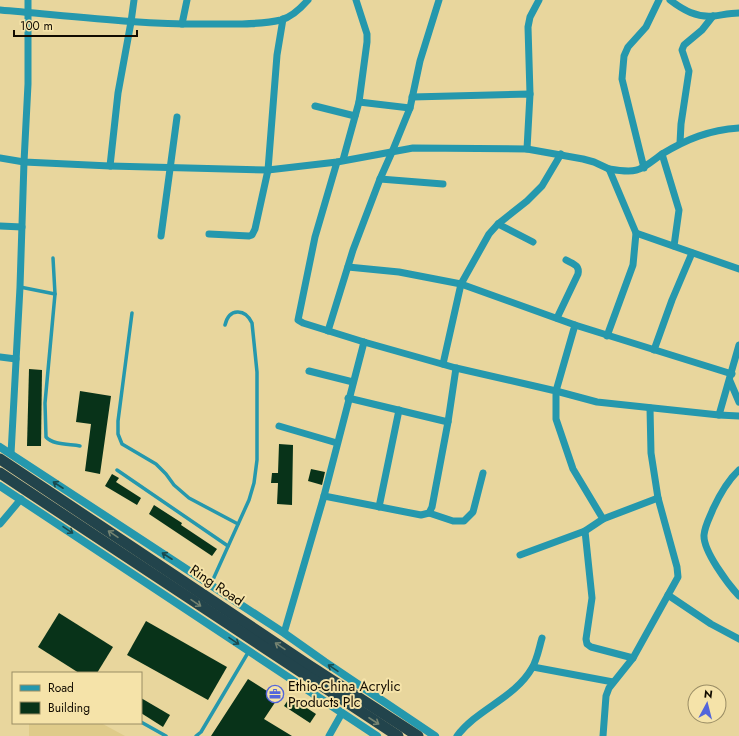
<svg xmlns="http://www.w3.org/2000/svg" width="739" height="736" font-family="Jost,sans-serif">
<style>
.built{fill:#dfcb8a}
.building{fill:#083319}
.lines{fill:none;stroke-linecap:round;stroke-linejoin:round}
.service{stroke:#2598ad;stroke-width:3.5}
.minor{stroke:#2598ad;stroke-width:7}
.tertiary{stroke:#2598ad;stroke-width:8}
.trunk{stroke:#22444c;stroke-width:11}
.oneway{stroke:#1a4a4e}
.oneway2{stroke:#768471}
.labels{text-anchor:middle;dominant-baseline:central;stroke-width:4;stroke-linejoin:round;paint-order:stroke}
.street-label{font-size:14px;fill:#110b00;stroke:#f5e3a9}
.poi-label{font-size:14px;fill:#110b00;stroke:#f5e3a9;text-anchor:start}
</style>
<rect width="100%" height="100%" fill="#e8d69d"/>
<path class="built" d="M 29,723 L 101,723 L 125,736 L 29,736 Z"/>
<g class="building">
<path d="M 29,369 L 42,370 L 41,446 L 27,446 Z"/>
<path d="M 80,391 L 111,396 L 100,474 L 85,471 L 91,424 L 76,422 Z"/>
<path d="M 279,444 L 293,445 L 292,505 L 277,504 L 278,483 L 271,483 L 272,473 L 278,473 Z"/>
<path d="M 311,469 L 325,472 L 322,485 L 308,481 Z"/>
<path d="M 112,474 L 119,478 L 116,482 L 141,498 L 137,505 L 105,486 Z"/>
<path d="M 154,505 L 182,523 L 181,525 L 217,549 L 212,556 L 149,514 Z"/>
<path d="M 59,613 L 113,647 L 97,673 L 79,673 L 38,647 Z"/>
<path d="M 146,621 L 227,667 L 208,700 L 127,655 Z"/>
<path d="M 248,679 L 278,698 L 264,719 L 292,736 L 211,736 Z"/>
<path d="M 290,697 L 316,714 L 310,723 L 284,706 Z"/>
<path d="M 141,698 L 170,715 L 163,727 L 141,713 Z"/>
</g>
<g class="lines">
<g class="service">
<path d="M 53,258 L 55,294 L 45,403 L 46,437 C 53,445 69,444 80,446"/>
<path d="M 20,287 L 55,294"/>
<path d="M 132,313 L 118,421 L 118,434 L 122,444 L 156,464 L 166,474 L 174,485 L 189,498 L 238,524"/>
<path d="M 117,470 L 228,546"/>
<path d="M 211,584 L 249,500 L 254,483 L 257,460 L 257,372 L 252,323 C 245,308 229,308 225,325"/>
<path d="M 141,722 L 166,736"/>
<path d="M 196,736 L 201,732 L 249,651"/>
</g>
<g class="minor">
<path d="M 28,0 L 28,84 L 24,162 L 110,166 L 268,170 L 337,162 L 413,148 L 527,149 L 583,159 L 594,162 L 609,169 L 636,233 L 739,269"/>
<path d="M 670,0 C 683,10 697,18 714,16 C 722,15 730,13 739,13"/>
<path d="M 0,10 C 71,16 141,25 212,24 C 234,24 259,25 281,20 C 292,17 301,8 308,0"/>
<path d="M 182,24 L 187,0"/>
<path d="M 530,94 L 528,27 L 530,17 L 539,0"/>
<path d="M 412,97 L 530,94 L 527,149"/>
<path d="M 359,102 L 410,108"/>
<path d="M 315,106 L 355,116"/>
<path d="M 680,143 L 681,124 L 689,71 L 682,50 L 684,45 L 702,30 L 713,16"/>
<path d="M 0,158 L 24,162 L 20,287 L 11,454"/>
<path d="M 343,160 L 359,102 L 367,42 L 367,34 L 356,0"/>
<path d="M 337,162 L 315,237 L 298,320 L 303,323 L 364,342 L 456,368 L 556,391 L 556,419 L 573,469 L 603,519 L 585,531 L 520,555"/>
<path d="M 110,166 L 118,93 L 131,22 L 134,0"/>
<path d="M 644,168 L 622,79 L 624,56 L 628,47 L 646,27 L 659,0"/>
<path d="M 609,169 C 638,174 639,171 662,154"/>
<path d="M 380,179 L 443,184"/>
<path d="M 498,224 L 533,242"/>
<path d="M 0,226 L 22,227"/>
<path d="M 209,234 L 249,236 L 252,235 L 255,229 L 268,170 L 277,55 L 283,19"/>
<path d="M 161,236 L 177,117"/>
<path d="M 674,246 L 679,210 L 662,154 C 687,139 709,130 739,128"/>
<path d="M 348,267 L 399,272 L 461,284 L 575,325 L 556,391 L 597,402 L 719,415 L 739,345"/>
<path d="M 557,318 L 578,274 C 580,265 573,264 566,260"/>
<path d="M 575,325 L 732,374"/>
<path d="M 328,331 L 353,250 L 380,179 L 392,152 L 410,108 L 420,61 L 439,0"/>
<path d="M 607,336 L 633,265 L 636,233"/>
<path d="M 654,350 L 672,300 L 692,253"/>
<path d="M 0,357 L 16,359"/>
<path d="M 443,364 L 461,284 L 489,234 L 498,224 L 527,201 L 542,186 L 561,154"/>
<path d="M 309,371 L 353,382"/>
<path d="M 730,381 L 739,402"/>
<path d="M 348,398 L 448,422"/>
<path d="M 650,408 L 651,453 L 658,498 L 677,567 L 678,577 L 668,595 L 711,624 L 739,639"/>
<path d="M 719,415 L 739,416"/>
<path d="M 279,426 L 337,443"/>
<path d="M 739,470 C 727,481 720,494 713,509 C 710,517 705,525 704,535 C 703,551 728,584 739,596"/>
<path d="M 324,496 L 421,515 L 429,513 L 432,507 L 448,422 L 456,368"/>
<path d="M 379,507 L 399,410"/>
<path d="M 429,513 L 453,521 L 464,521 L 473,512 L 483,473"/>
<path d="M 603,519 L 658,498"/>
<path d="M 0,524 L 21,499"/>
<path d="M 585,531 L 592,598 L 586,639 L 587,644 L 591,647 L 633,658"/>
<path d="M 284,633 L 324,496 L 364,342"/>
<path d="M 533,667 L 613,682"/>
<path d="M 329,736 L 342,713"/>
<path d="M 457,736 C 477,709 515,698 532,668 C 537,660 539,648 542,638"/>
<path d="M 603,736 L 606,696 L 609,688 L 633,658 L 668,595"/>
</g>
<g class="tertiary">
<path d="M 0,447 L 284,633 L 325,662 L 435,736"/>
<path d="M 0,486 L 377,736"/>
</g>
<g class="trunk">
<path d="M 0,459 L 307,664 L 418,736"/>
<path d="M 0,473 L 398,736"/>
</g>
</g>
<defs><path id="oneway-shaft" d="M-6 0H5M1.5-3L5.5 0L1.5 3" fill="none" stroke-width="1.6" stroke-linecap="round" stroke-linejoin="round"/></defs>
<g class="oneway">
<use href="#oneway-shaft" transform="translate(58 485) rotate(-147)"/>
<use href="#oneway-shaft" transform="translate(68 530) rotate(34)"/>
<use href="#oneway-shaft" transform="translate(167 556) rotate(-147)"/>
<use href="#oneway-shaft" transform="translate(234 641) rotate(34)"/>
<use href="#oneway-shaft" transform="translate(333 668) rotate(-146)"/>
</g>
<g class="oneway2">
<use href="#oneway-shaft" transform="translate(113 534) rotate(-146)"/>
<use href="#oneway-shaft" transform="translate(196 603) rotate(34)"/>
<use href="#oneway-shaft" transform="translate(280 646) rotate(-146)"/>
<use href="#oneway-shaft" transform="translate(374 721) rotate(33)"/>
</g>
<defs>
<symbol id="office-ring" viewBox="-11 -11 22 22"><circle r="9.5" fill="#f5e3a9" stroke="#5365db" stroke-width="1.5"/><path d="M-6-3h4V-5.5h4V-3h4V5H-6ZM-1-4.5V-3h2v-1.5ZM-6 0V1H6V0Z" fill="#5365db"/></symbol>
</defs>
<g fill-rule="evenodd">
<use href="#office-ring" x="265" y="684" width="20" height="20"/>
</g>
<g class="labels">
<g class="street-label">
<text transform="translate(217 585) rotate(34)">Ring Road</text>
</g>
<g class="poi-label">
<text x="288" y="686">Ethio-China Acrylic<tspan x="288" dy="16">Products Plc</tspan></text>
</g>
</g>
<rect x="12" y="672" width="130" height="52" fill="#f5e3a9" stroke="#9a8d65"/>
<rect x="20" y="685" width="20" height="6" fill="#2598ad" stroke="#9a8d65"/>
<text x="48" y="692" font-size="12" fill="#110b00">Road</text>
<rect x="20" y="702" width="20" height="12" fill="#083319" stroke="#9a8d65"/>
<text x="48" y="712" font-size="12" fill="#110b00">Building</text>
<g transform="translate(707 704) rotate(7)"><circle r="19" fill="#f5e3a9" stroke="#9a8d65"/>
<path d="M0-3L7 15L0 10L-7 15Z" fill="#5365db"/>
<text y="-6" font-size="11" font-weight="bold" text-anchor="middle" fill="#110b00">N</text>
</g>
<path d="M14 30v6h123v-6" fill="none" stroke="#110b00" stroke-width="2"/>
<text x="20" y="30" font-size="12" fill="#110b00" stroke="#f5e3a9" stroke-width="3" paint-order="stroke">100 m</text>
</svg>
